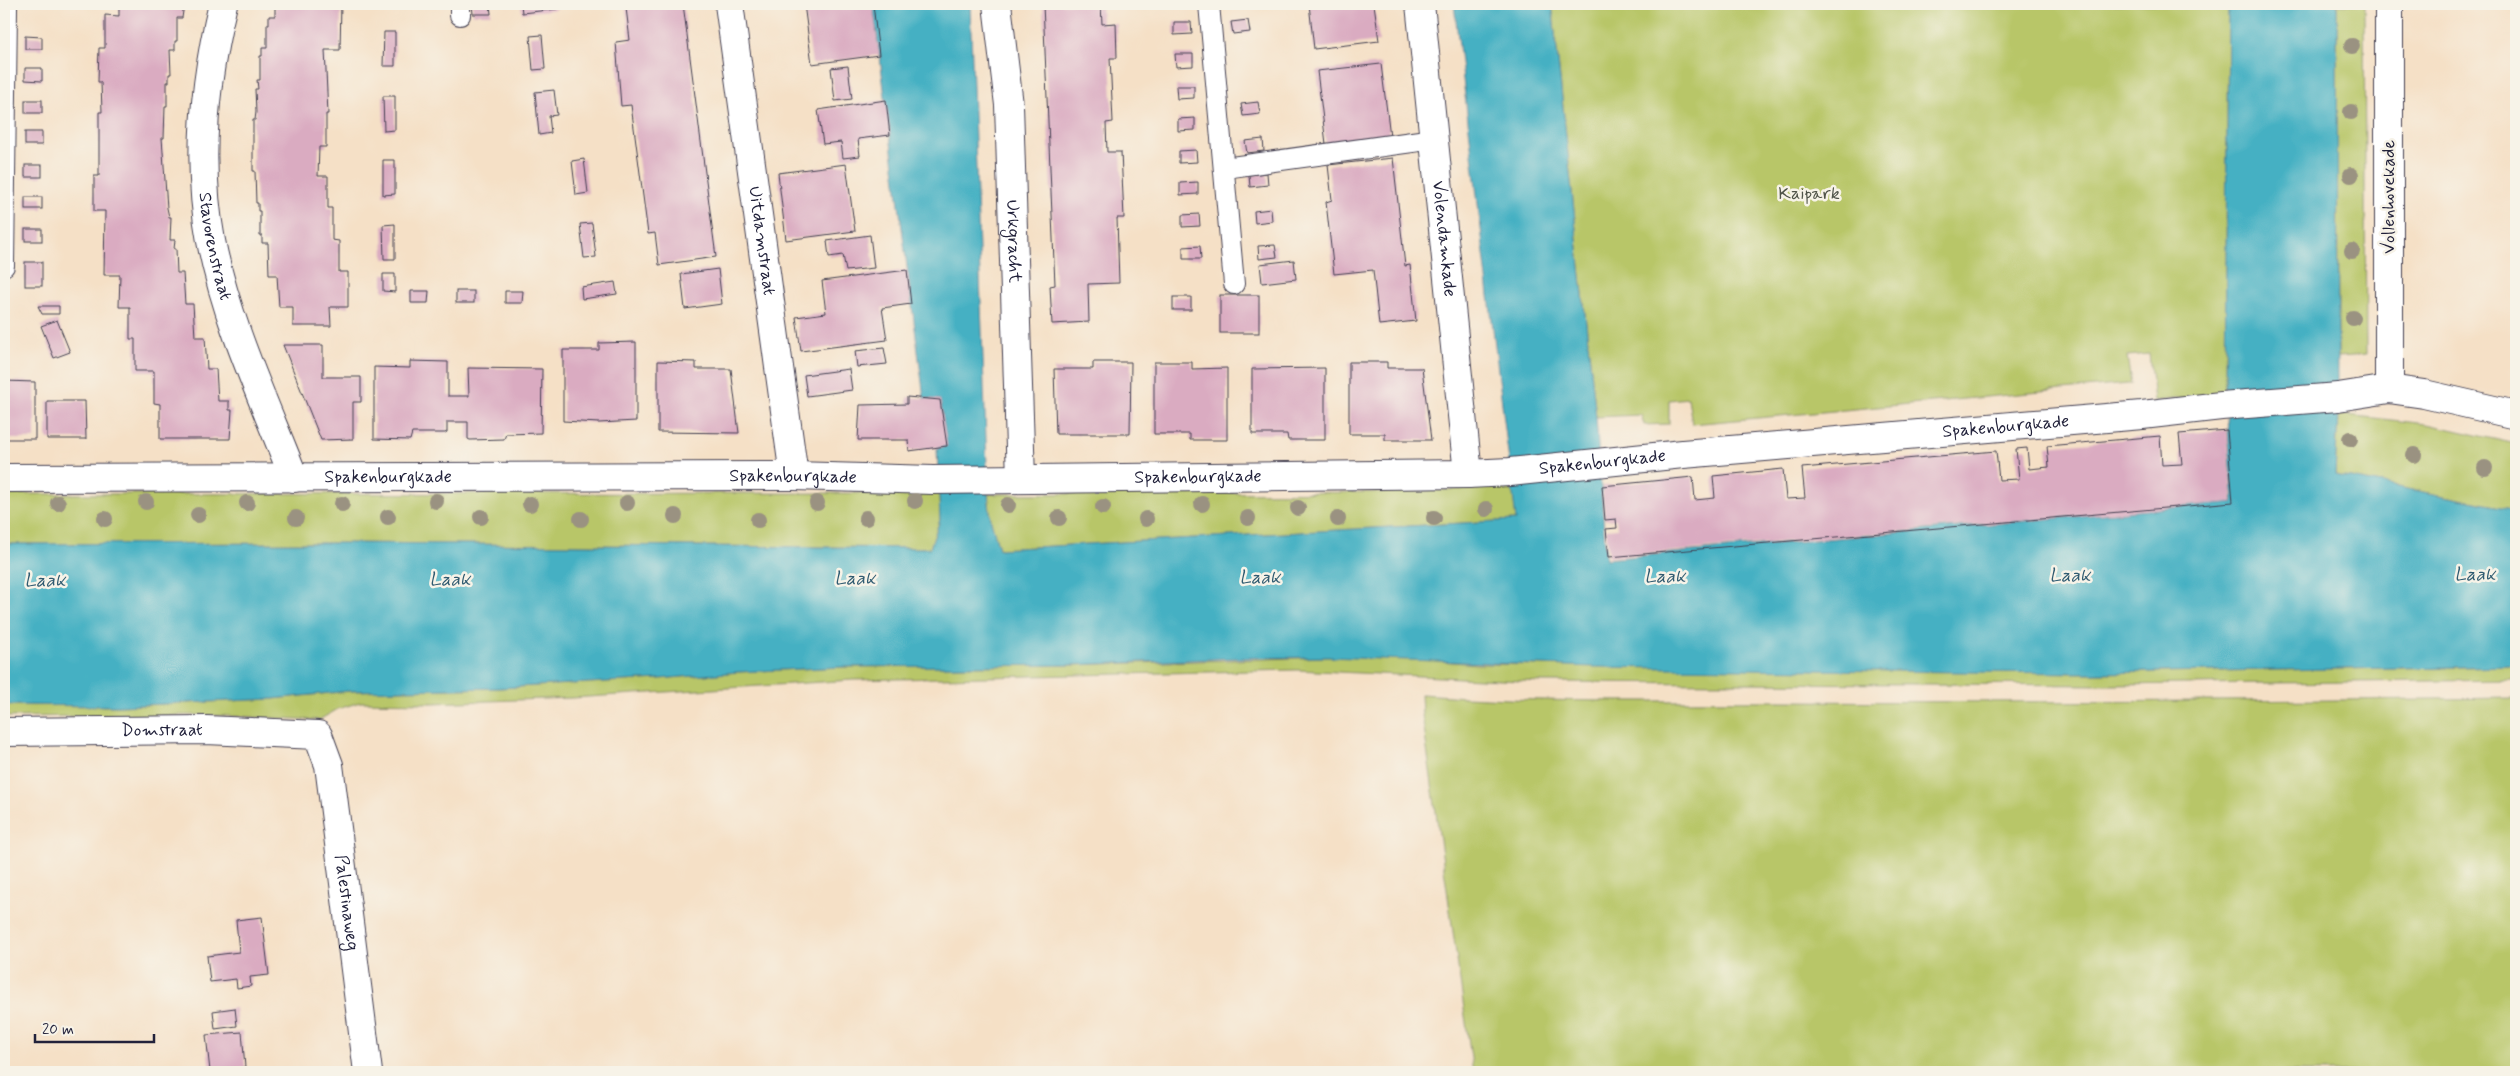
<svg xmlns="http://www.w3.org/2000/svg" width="2520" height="1076" font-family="Mynerve,sans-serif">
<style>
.green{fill:#b8c668;stroke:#6d7452}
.water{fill:#44b0c3;stroke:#33697f}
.building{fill:#daabc1}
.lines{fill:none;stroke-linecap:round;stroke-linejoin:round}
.service-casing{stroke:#423e50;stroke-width:22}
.minor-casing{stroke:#423e50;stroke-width:30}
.tertiary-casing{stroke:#423e50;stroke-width:30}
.service{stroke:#fff;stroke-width:20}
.minor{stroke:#fff;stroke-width:28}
.tertiary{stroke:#fff;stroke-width:28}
.tree{fill:#9a9281}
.labels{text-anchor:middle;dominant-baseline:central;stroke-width:5;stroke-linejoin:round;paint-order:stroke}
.park-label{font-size:18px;fill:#4f5348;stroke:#f7f3e8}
.street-label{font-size:18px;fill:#22223b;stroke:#f7f3e8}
.water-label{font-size:19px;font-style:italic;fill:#305b71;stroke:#f7f3e8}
</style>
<rect width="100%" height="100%" fill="#f7f3e8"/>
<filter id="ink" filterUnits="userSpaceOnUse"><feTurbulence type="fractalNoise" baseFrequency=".02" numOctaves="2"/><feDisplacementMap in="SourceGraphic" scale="10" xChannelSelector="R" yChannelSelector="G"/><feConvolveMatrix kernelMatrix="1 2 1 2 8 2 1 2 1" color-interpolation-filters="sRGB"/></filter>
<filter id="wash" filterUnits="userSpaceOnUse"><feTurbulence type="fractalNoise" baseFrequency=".0096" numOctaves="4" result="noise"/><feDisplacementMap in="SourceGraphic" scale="20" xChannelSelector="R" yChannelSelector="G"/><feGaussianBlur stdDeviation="1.12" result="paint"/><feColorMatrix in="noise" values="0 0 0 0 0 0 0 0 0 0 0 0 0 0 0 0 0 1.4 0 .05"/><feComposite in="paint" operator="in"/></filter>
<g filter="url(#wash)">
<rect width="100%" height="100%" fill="#f5e0c6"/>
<g class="green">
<path d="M 1552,4 L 2228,4 L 2225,394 L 2154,401 L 2149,354 L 2127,356 L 2131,384 L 2128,384 L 1692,424 L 1688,398 L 1669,400 L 1669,424 L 1644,425 L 1641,415 L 1596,417 Z"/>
<path d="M 2337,4 L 2364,4 L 2366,355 L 2338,357 Z"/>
<path d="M 2338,414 L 2427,424 L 2516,444 L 2516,510 L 2335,475 Z"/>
<path d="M 1513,486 L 1516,520 L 999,549 L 991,521 L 988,494 L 1407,492 Z"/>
<path d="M 939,493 L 940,520 L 930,548 L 345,543 L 4,544 L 4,494 Z"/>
<path d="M 1328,657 L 1418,659 L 1476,664 L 2094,673 L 2516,666 L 2516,680 L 2110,685 L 1542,682 L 1297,670 L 853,680 L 572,698 L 432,703 L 360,702 L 338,709 L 319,720 L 206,715 L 4,717 L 4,705 L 119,706 L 273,699 L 349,691 L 499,688 L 659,679 L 738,672 L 841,667 L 1070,665 Z"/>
<path d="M 1421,694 C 1542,704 1664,700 1784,701 C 2028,703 2272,701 2516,698 L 2516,1072 L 1473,1072 L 1422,714 Z"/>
</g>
<path class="water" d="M 873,4 L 970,4 L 988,494 L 991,521 L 999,549 L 1516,520 L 1454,4 L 1552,4 L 1596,417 L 1606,559 L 2234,502 L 2225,394 L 2228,4 L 2337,4 L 2338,414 L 2335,475 L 2516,510 L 2516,666 L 2094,673 L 1959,672 L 1594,667 L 1328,657 L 1236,658 L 1070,665 L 841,667 L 738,672 L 659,679 L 499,688 L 349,691 L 273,699 L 119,706 L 4,705 L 4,544 L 345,543 L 930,548 L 940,520 L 937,448 L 947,446 L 940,400 L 924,398 Z"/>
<g id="blocks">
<g class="building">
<path d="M 119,4 L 184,4 L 182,18 L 177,18 L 177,41 L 175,41 L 175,50 L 170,50 L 171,74 L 169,74 L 169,82 L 167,82 L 167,106 L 165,106 L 164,138 L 162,138 L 167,208 L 169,217 L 171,217 L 170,240 L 175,240 L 174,249 L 176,249 L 177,273 L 183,273 L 185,304 L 193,304 L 195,337 L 205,337 L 207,369 L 216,369 L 218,401 L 229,401 L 229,410 L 232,410 L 230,439 L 160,439 L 160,404 L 154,403 L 154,371 L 135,371 L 135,339 L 130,339 L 130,307 L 119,307 L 120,275 L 104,275 L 105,211 L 94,211 L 94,176 L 99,176 L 99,112 L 102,112 L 101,82 L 98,82 L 99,48 L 105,48 L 105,15 L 119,16 Z"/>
<path d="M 275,4 L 341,4 L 340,50 L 325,50 L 328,114 L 326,114 L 326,147 L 319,147 L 318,176 L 328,176 L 328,208 L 332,208 L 332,240 L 339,241 L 339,272 L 348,272 L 348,307 L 330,307 L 331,326 L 293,326 L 293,307 L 279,307 L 277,275 L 269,275 L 268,243 L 262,243 L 262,235 L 260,235 L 260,211 L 258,211 L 258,203 L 256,203 L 255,171 L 253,171 L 253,120 L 255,120 L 256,112 L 255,89 L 258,89 L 257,80 L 260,80 L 260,56 L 262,56 L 262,48 L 267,48 L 267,24 L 269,24 L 269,16 L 275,16 Z"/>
<path d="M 472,4 L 490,4 L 491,14 L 473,14 Z"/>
<path d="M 521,4 L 556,4 L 557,9 L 522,13 Z"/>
<path d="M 646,4 L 683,4 L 716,257 L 659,265 L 655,233 L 648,234 L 631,105 L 621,106 L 616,42 L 630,40 L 626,8 Z"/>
<path d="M 804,4 L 873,4 L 879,55 L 812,64 Z"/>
<path d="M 1043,4 L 1101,4 L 1102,24 L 1116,23 L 1117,58 L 1110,58 L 1113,122 L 1106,123 L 1107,152 L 1121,152 L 1124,218 L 1117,218 L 1119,283 L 1088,284 L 1089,322 L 1052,324 L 1050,286 L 1055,285 Z"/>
<path d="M 1309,4 L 1374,4 L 1379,41 L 1314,49 Z"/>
<path d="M 1248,20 L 1250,32 L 1233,34 L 1231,22 Z"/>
<path d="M 1174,22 L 1191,22 L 1192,34 L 1174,35 Z"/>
<path d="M 384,32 L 395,32 L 395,66 L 383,66 Z"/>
<path d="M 542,35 L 545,69 L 533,70 L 530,36 Z"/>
<path d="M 25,36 L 42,37 L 42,49 L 25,49 Z"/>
<path d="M 1175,54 L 1193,54 L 1193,66 L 1176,67 Z"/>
<path d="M 1381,64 L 1390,136 L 1326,144 L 1317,71 Z"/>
<path d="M 848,66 L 852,99 L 835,101 L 831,68 Z"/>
<path d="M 25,68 L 42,68 L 42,81 L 25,80 Z"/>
<path d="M 1176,86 L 1194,86 L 1194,98 L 1177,99 Z"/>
<path d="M 554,90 L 557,115 L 549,116 L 551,133 L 539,135 L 535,92 Z"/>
<path d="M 383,96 L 395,96 L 395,130 L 384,131 Z"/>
<rect x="25" y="100" width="17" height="13"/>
<path d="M 886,100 L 890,135 L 858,139 L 860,156 L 843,158 L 841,142 L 823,144 L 818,110 Z"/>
<path d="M 1258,102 L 1260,114 L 1243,116 L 1241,104 Z"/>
<path d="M 1195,118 L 1195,130 L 1178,131 L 1178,119 Z"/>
<rect x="25" y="132" width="17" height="13"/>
<path d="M 1263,139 L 1264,151 L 1247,153 L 1245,141 Z"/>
<path d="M 1196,150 L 1197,162 L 1179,163 L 1179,151 Z"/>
<path d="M 1393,158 L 1405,266 L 1410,265 L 1416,321 L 1379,325 L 1373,270 L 1334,274 L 1326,202 L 1332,200 L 1328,165 Z"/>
<path d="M 584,159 L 588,193 L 576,195 L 572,161 Z"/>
<path d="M 383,160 L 395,160 L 395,194 L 383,195 Z"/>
<path d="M 846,164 L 855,231 L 786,240 L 778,173 Z"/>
<rect x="25" y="165" width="17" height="12"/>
<path d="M 1267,173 L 1268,185 L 1250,187 L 1249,175 Z"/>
<path d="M 1198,182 L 1198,194 L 1180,195 L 1180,183 Z"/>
<rect x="25" y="197" width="17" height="12"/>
<path d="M 1271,209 L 1272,221 L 1255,223 L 1254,211 Z"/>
<path d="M 1199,214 L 1200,226 L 1182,227 L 1182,215 Z"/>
<path d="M 592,223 L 596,257 L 584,258 L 580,224 Z"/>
<path d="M 395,224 L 395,259 L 384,259 L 383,225 Z"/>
<rect x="25" y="229" width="17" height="12"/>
<path d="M 870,235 L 874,268 L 846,271 L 843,255 L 829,257 L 827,241 Z"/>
<path d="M 1275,245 L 1277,257 L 1259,259 L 1258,246 Z"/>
<path d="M 1200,246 L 1201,259 L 1183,259 L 1183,247 Z"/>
<path d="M 1294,260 L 1296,279 L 1262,283 L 1260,264 Z"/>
<rect x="25" y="262" width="17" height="24"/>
<path d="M 718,269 L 722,304 L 685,309 L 681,274 Z"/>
<path d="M 907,270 L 911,304 L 882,308 L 887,340 L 801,351 L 796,317 L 826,313 L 822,281 Z"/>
<path d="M 383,274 L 395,274 L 395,292 L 383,291 Z"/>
<path d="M 615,282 L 617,294 L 582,299 L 581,287 Z"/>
<path d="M 411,291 L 429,291 L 428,303 L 411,303 Z"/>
<rect x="456" y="291" width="18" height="12"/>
<path d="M 505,291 L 523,291 L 522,303 L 505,303 Z"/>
<rect x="1220" y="295" width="39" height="38"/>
<rect x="1173" y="297" width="18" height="13"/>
<path d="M 38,306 L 59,306 L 59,314 L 42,314 Z"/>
<path d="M 57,320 L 70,352 L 54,358 L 41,326 Z"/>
<path d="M 636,342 L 636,421 L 599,423 L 563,421 L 563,350 L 599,350 L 599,343 Z"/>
<path d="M 283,345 L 323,345 L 323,377 L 361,377 L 361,402 L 353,402 L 353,439 L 321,440 Z"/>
<path d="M 884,348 L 887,364 L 857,367 L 855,351 Z"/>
<path d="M 410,361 L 448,362 L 448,396 L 469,396 L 468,368 L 542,369 L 541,433 L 506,434 L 504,439 L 470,440 L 468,439 L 468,422 L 447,422 L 447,432 L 445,433 L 412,433 L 410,440 L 374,439 L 374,367 L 410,368 Z"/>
<path d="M 658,361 L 696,362 L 696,369 L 731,369 L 739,433 L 658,432 Z"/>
<path d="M 1093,362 L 1131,362 L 1130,434 L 1056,434 L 1054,369 L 1093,369 Z"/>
<path d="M 1154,362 L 1192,362 L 1192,369 L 1227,368 L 1227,440 L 1190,440 L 1190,434 L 1154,434 Z"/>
<path d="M 1349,362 L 1387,362 L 1387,368 L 1422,368 L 1431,440 L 1385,440 L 1385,434 L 1349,434 Z"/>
<path d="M 1325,368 L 1325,440 L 1288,440 L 1287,434 L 1252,434 L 1252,369 Z"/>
<path d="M 849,369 L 852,390 L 807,396 L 804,375 Z"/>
<path d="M 4,381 L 35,382 L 35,439 L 4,439 Z"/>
<path d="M 907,397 L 940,400 L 947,446 L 909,451 L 908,440 L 858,440 L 860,405 L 907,404 Z"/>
<path d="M 47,401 L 85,401 L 86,439 L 47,439 Z"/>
<path d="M 2227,430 L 2233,502 L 1609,557 L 1606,529 L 1617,528 L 1616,519 L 1605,520 L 1602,486 L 1693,477 L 1695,500 L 1715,498 L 1713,476 L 1783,469 L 1786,499 L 1805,498 L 1802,468 L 1996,451 L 1999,480 L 2019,479 L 2016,449 L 2027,448 L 2029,469 L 2049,467 L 2047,446 L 2160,436 L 2162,465 L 2182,464 L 2179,434 Z"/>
<path d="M 262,917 L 269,975 L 250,977 L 251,986 L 237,988 L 236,979 L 210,982 L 207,956 L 239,952 L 236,920 Z"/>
<path d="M 235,1008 L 237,1026 L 215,1029 L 213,1011 Z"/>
<path d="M 242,1032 L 245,1067 L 210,1071 L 206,1035 Z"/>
</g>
</g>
</g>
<g filter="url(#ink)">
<use href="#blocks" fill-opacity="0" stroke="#423e50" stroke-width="1"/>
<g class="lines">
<defs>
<g id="service">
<path d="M 460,4 L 460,15"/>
<path d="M 1209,4 L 1234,284"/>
<path d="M 1224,168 L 1434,139"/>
<path d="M 4,266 L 7,7"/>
</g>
<g id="minor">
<path id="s1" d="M 223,4 C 204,82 196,161 211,241 C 227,323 264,401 294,478"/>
<path id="s2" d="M 729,4 L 794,476"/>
<path id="s3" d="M 997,4 L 1009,105 L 1021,479"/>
<path id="s4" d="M 1420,4 L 1468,474"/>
<path id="s5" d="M 4,478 L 794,476 L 933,480 L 1468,474 L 1510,472 L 1683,454 L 2142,415 L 2221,406 L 2338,397 L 2389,389 L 2424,394 L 2516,415"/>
<path id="s6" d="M 4,732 L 206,730 L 318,735 L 329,765 L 368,1072"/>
</g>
<path id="tertiary" d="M 2389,389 L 2389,4"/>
</defs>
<use href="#service" class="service-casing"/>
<use href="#minor" class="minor-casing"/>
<use href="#tertiary" class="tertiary-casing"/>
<use href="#service" class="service"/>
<use href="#minor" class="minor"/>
<use href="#tertiary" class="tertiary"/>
</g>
<g class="tree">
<circle cx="2352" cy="46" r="8"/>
<circle cx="2351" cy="112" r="8"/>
<circle cx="2351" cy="175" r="8"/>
<circle cx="2352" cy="251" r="8"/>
<circle cx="2353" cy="318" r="8"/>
<circle cx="2350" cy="439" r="8"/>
<circle cx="2414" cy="455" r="8"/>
<circle cx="2485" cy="468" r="8"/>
<circle cx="436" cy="501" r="8"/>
<circle cx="915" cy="501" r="8"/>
<circle cx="146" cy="502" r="8"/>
<circle cx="58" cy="503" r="8"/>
<circle cx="247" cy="503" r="8"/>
<circle cx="627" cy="503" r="8"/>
<circle cx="817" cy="503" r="8"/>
<circle cx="342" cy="504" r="8"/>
<circle cx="530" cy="504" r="8"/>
<circle cx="1202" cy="504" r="8"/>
<circle cx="1008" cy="505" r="8"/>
<circle cx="1103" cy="507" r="8"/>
<circle cx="1298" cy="508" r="8"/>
<circle cx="1486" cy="509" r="8"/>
<circle cx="198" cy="515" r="8"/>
<circle cx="675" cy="516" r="8"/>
<circle cx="388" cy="517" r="8"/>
<circle cx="481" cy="517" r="8"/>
<circle cx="296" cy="518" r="8"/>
<circle cx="866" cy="518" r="8"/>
<circle cx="1059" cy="518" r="8"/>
<circle cx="1248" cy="518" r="8"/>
<circle cx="1434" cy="518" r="8"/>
<circle cx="105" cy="519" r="8"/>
<circle cx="581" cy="519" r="8"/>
<circle cx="1146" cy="519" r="8"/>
<circle cx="1338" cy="519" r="8"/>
<circle cx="758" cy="520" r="8"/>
</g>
</g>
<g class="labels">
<g class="park-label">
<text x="1809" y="194">Kaipark</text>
</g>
<g class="street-label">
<text transform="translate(2389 197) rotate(-90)">Vollenhovekade</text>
<text stroke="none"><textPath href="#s4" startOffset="236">Volendamkade</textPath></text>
<text stroke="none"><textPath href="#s2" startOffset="239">Uitdamstraat</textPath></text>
<text stroke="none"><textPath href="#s3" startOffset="238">Urkgracht</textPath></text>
<text stroke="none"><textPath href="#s1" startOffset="245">Stavorenstraat</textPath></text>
<text stroke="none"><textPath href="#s5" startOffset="2004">Spakenburgkade</textPath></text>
<text stroke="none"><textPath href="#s5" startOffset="1599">Spakenburgkade</textPath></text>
<text stroke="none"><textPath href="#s5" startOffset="789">Spakenburgkade</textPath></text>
<text stroke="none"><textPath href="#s5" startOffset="1194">Spakenburgkade</textPath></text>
<text stroke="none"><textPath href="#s5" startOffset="384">Spakenburgkade</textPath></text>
<text stroke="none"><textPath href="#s6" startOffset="158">Domstraat</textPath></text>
<text stroke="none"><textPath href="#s6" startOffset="485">Palestinaweg</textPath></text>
</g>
<g class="water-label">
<text x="2475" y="574">Laak</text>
<text x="2070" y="575">Laak</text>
<text x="1665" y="576">Laak</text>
<text x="1260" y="577">Laak</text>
<text x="855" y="578">Laak</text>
<text x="450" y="579">Laak</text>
<text x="45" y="580">Laak</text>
</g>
</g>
<rect width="2520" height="1076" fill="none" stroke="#f7f3e8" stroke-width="20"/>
<path d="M35 1034v8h119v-8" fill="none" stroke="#22223b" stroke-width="2.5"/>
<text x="42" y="1034" font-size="15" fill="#22223b" stroke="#f7f3e8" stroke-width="4" paint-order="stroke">20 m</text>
</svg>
